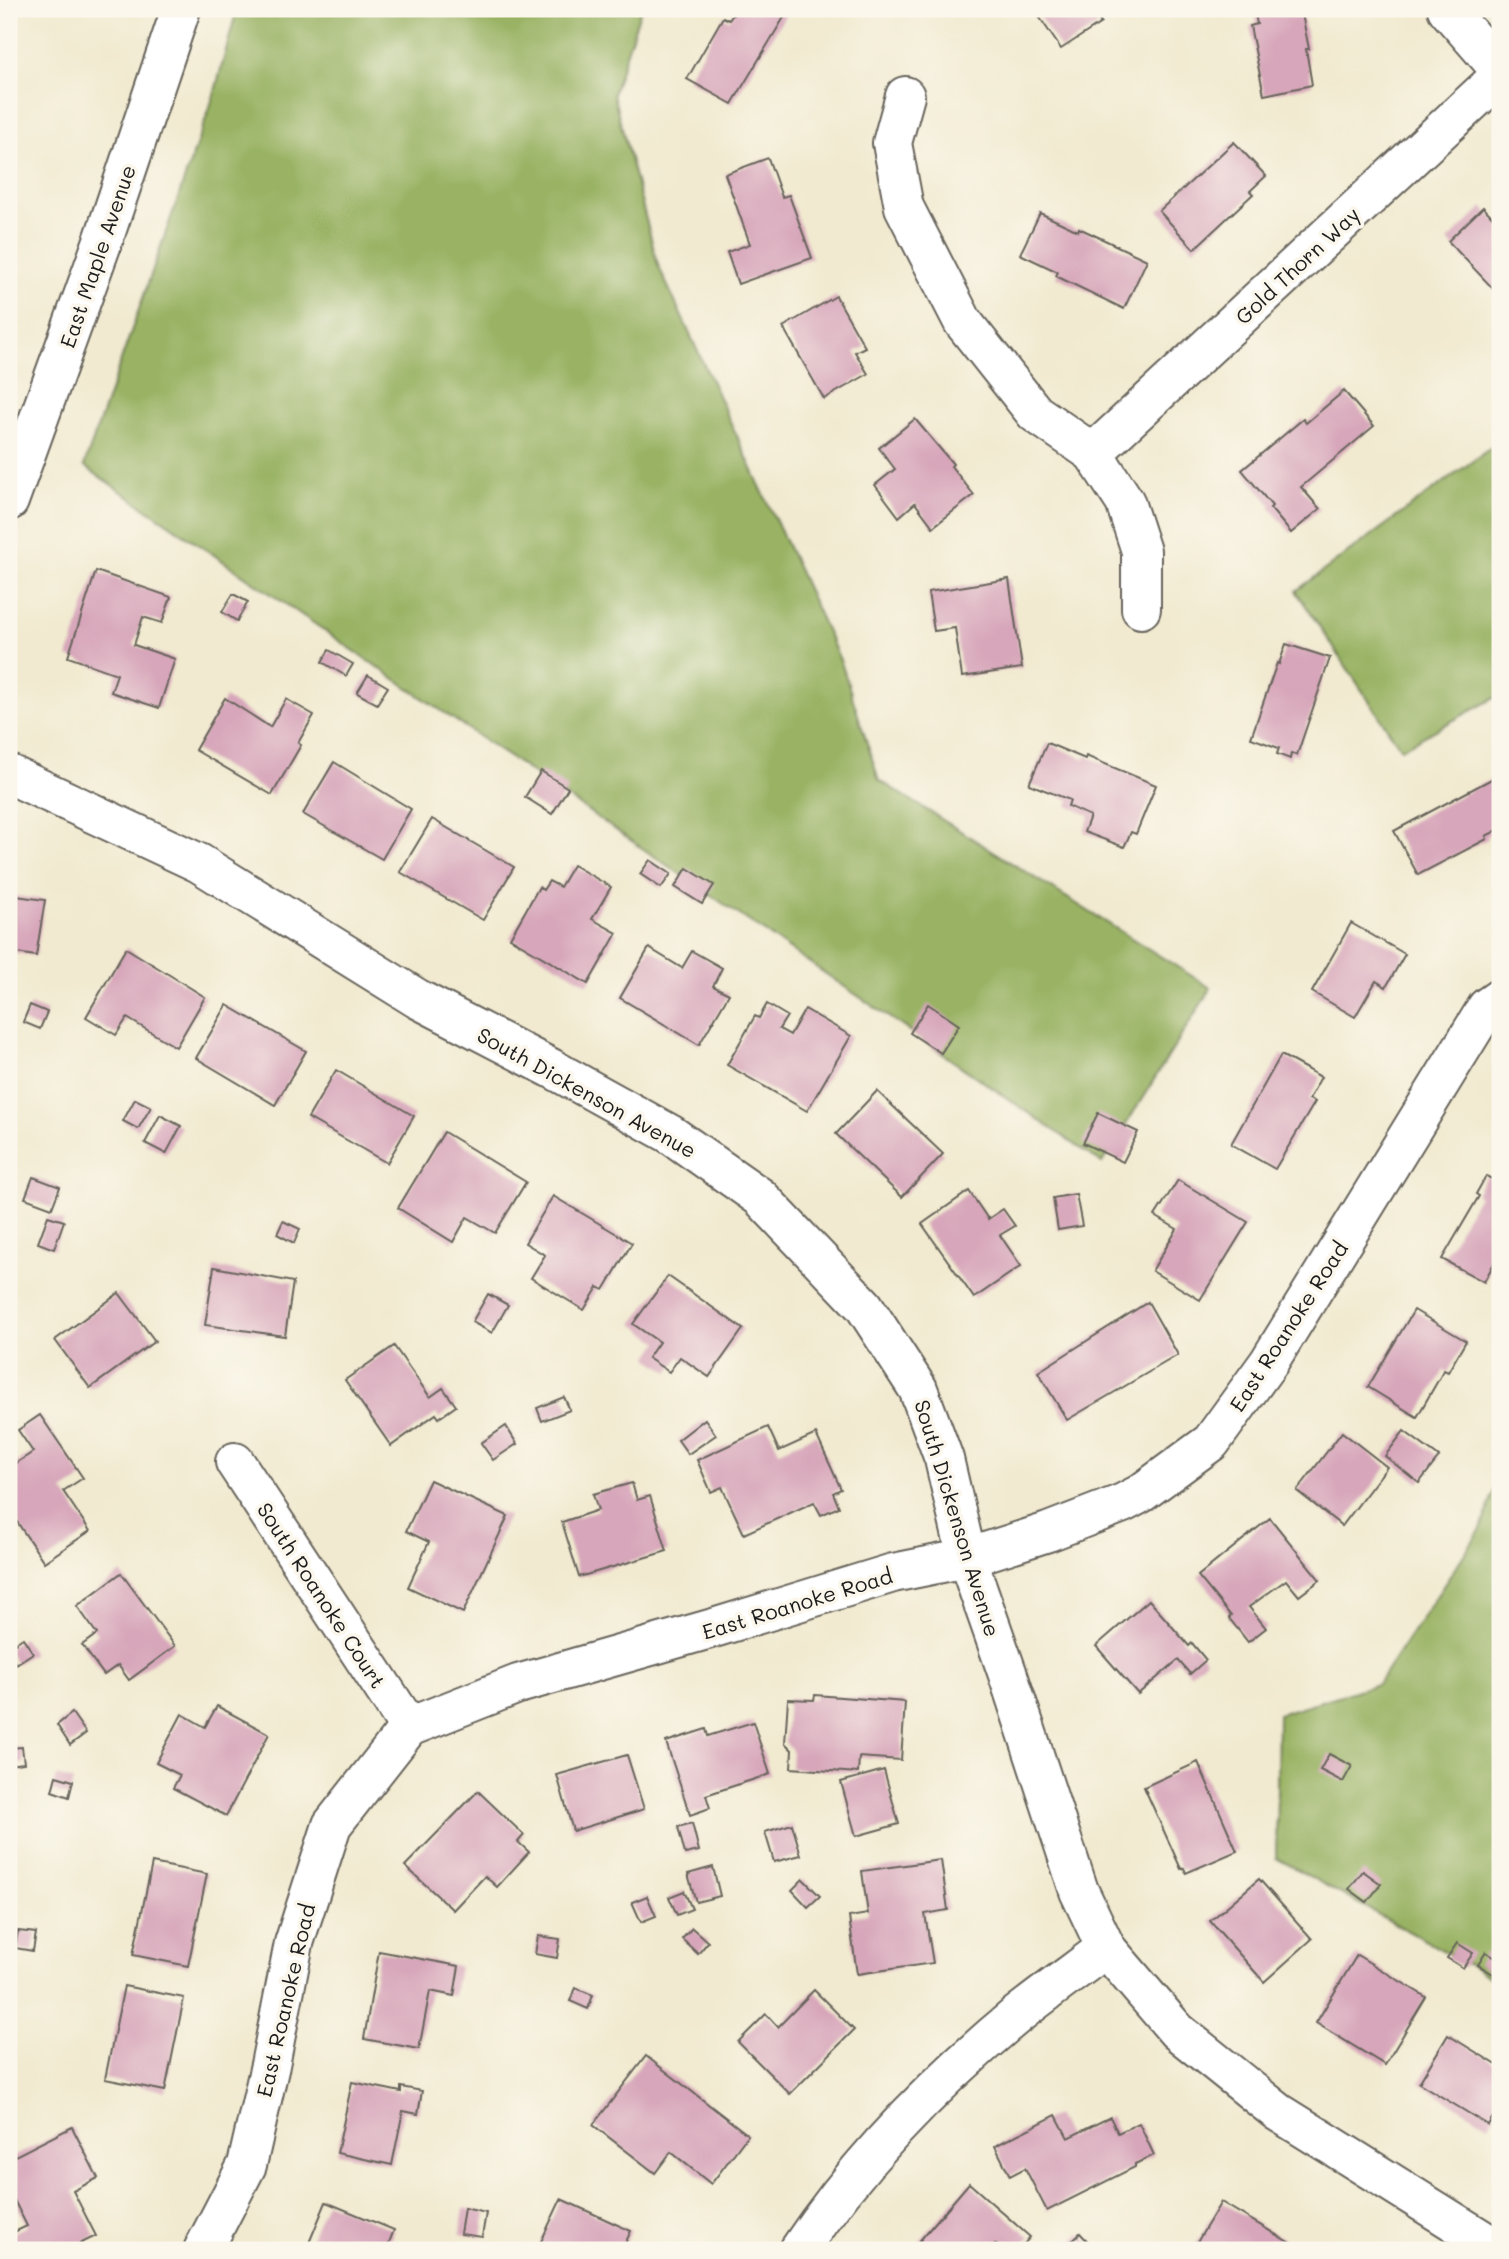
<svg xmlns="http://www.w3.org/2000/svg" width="1509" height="2259" font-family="Mali,sans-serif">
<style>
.forest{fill:#99b264;stroke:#5a6740;stroke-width:2}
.building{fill:#d7a6ba}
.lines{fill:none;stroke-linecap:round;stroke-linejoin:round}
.minor-casing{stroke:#67645b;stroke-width:42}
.major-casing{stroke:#67645b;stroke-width:42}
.minor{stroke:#fff;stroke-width:38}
.major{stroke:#fff;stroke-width:38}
.labels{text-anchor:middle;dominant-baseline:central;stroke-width:7;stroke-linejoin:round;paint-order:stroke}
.street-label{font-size:21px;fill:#1c1c1c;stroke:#fbf7ec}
</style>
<rect width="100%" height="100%" fill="#fbf7ec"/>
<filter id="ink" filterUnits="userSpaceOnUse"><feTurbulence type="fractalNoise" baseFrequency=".0143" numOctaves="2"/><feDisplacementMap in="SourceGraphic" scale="14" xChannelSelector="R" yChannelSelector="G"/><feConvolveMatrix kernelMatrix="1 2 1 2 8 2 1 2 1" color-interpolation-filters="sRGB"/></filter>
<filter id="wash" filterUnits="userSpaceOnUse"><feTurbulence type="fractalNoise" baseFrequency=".00686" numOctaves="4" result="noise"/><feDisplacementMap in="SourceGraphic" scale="28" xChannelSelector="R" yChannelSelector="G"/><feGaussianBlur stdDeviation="1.57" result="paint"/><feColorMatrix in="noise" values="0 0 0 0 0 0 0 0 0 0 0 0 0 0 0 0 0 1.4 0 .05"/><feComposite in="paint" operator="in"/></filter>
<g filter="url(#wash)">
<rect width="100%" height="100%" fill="#f1ead0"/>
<g class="forest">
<path d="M 237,9 L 641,9 L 613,94 L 658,265 L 841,662 L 879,780 L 1211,988 L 1102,1163 L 84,466 L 214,95 Z"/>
<path d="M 1500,441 L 1500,695 L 1401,749 L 1296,591 Z"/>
<path d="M 1500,1473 L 1500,1984 L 1475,1968 L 1276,1858 L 1278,1714 L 1378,1684 L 1481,1529 Z"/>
</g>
<g id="blocks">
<g class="building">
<path d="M 726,9 L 789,9 L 732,104 L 687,79 L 723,17 L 729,20 L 734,13 Z"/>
<path d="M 1034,9 L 1092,9 L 1101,23 L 1061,49 Z"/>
<path d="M 1254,9 L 1301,9 L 1309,49 L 1306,49 L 1312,85 L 1264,95 L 1250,26 L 1257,24 Z"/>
<path d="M 1234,142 L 1266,176 L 1250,191 L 1253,194 L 1194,249 L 1159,211 Z"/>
<path d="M 768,158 L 782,197 L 789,195 L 812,258 L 738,284 L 727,252 L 750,244 L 725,174 Z"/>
<path d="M 1483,207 L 1500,225 L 1500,296 L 1448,241 Z"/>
<path d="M 1040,213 L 1078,231 L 1079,228 L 1147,260 L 1124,309 L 1056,276 L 1058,272 L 1020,254 Z"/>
<path d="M 836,296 L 865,347 L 855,352 L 868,374 L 824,399 L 783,327 Z"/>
<path d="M 1344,391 L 1374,426 L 1301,487 L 1320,509 L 1291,533 L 1270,508 L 1272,506 L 1242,470 L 1303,419 L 1306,423 Z"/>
<path d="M 915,419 L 953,464 L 951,466 L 974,495 L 933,527 L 915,503 L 899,517 L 875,485 L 895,469 L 879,448 Z"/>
<path d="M 96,571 L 171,597 L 162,623 L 143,617 L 134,645 L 175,659 L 159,708 L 111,692 L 117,674 L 68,657 Z"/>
<path d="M 1009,579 L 1022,668 L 962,677 L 955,628 L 934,631 L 928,592 Z"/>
<path d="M 233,594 L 248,602 L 237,621 L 222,612 Z"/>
<path d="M 1286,644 L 1330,658 L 1297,755 L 1291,753 L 1290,759 L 1277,754 L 1279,748 L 1251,738 L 1277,663 L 1279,664 Z"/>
<path d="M 329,650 L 353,664 L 346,676 L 322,662 Z"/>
<path d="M 368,675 L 388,687 L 377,704 L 357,693 Z"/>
<path d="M 225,698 L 270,727 L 286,699 L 314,715 L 298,743 L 301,745 L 272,795 L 195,750 Z"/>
<path d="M 1047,743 L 1085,759 L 1086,756 L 1156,785 L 1136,834 L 1131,832 L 1124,847 L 1084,832 L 1090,816 L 1068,806 L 1070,800 L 1029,784 Z"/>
<path d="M 334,762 L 411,809 L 382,859 L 303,814 Z"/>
<path d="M 541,771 L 568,788 L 552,814 L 525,797 Z"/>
<path d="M 1499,775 L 1500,829 L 1486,836 L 1487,839 L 1418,875 L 1394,831 Z"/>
<path d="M 432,819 L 514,867 L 483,920 L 400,872 Z"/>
<path d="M 650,860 L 671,874 L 661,888 L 640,874 Z"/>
<path d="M 573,865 L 611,887 L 592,919 L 617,933 L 588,984 L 510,938 L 539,887 L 543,890 L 549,881 L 560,887 Z"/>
<path d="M 687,868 L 714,885 L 702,904 L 675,887 Z"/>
<path d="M 9,895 L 45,900 L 36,956 L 9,952 Z"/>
<path d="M 1351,923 L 1405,954 L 1386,987 L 1376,981 L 1355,1017 L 1312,992 Z"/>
<path d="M 126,948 L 205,997 L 176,1047 L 127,1018 L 116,1035 L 86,1017 Z"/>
<path d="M 649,948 L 682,968 L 692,951 L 722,968 L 713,986 L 729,994 L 699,1045 L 620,998 Z"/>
<path d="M 767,1004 L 787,1016 L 779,1029 L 790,1035 L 805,1009 L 851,1036 L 807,1111 L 727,1065 L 755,1016 L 759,1018 Z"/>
<path d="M 928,1004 L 959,1025 L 941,1053 L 910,1033 Z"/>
<path d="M 30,1005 L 47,1012 L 40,1029 L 23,1022 Z"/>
<path d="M 227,1005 L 306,1051 L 275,1105 L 196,1058 Z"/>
<path d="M 1281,1055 L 1321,1077 L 1309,1099 L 1315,1102 L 1275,1169 L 1231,1144 Z"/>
<path d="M 336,1070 L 414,1116 L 387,1163 L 308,1118 Z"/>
<path d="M 877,1091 L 943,1154 L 902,1197 L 836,1134 Z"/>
<path d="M 135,1099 L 151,1107 L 138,1129 L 123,1121 Z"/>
<path d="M 1098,1113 L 1138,1132 L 1123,1162 L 1083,1143 Z"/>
<path d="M 160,1115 L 181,1126 L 166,1154 L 145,1143 Z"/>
<path d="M 444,1132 L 526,1182 L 495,1233 L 467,1217 L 453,1242 L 398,1208 Z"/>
<path d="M 1486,1176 L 1500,1183 L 1500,1252 L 1484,1282 L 1442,1259 L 1479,1196 L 1476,1194 Z"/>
<path d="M 33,1177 L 60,1187 L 52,1208 L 25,1198 Z"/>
<path d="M 1178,1180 L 1248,1222 L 1200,1300 L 1152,1271 L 1177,1229 L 1155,1216 Z"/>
<path d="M 969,1191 L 988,1219 L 1003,1209 L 1015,1226 L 1000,1235 L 1021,1266 L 974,1298 L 922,1224 Z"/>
<path d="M 1076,1194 L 1082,1226 L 1058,1230 L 1053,1198 Z"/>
<path d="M 553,1196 L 632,1243 L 604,1290 L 598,1287 L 584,1310 L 531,1278 L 545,1255 L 525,1243 Z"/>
<path d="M 48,1216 L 64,1221 L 54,1249 L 38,1243 Z"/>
<path d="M 283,1221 L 300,1229 L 294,1243 L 277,1234 Z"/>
<path d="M 214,1267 L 293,1282 L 285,1336 L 205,1325 Z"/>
<path d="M 668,1276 L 743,1329 L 709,1377 L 680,1357 L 669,1372 L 648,1358 L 659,1342 L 633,1324 Z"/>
<path d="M 119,1293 L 155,1341 L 90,1388 L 55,1340 Z"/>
<path d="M 488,1294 L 508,1305 L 492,1333 L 472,1322 Z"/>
<path d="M 1148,1302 L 1178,1355 L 1067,1420 L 1038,1372 Z"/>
<path d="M 1414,1310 L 1466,1341 L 1448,1372 L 1444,1370 L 1417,1417 L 1368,1387 Z"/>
<path d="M 394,1346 L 430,1397 L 443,1388 L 456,1406 L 439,1418 L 436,1414 L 391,1446 L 345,1380 Z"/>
<path d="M 564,1397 L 570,1410 L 542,1421 L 537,1408 Z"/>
<path d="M 40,1415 L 83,1478 L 63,1491 L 90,1531 L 44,1562 L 9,1510 L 9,1468 L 33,1452 L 18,1430 Z"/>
<path d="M 705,1419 L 716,1435 L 688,1454 L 678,1440 Z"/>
<path d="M 506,1426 L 517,1444 L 493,1460 L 481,1443 Z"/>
<path d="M 768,1427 L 779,1451 L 816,1434 L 841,1489 L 833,1493 L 839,1507 L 821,1515 L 814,1502 L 744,1534 L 722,1487 L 711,1492 L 697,1460 Z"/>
<path d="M 1404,1431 L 1439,1457 L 1419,1483 L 1385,1456 Z"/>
<path d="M 1342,1432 L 1387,1467 L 1342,1526 L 1297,1491 Z"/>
<path d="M 430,1480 L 508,1516 L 463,1613 L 408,1587 L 429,1542 L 406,1531 Z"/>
<path d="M 632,1483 L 637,1500 L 650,1496 L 667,1551 L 579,1577 L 562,1522 L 598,1510 L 593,1494 Z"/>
<path d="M 1270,1518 L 1320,1580 L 1299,1596 L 1286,1580 L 1249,1607 L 1266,1628 L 1248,1642 L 1229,1618 L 1231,1616 L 1198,1576 Z"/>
<path d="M 121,1573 L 175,1646 L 129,1680 L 118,1665 L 104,1675 L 82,1645 L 97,1634 L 77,1606 Z"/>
<path d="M 1149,1600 L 1189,1646 L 1192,1643 L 1206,1660 L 1190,1674 L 1178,1660 L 1138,1694 L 1096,1646 Z"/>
<path d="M 23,1638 L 33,1653 L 16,1664 L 9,1653 L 9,1647 Z"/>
<path d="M 815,1695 L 905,1702 L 901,1760 L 859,1757 L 858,1773 L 791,1768 L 792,1750 L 785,1743 L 788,1699 L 814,1700 Z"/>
<path d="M 217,1706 L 269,1734 L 226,1816 L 173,1788 L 180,1775 L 156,1763 L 182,1714 L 205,1727 Z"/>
<path d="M 72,1713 L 86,1733 L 70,1745 L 57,1725 Z"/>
<path d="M 753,1722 L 770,1774 L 706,1795 L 710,1808 L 690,1815 L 666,1742 L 706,1729 L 708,1736 Z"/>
<path d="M 22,1747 L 24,1763 L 9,1765 L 9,1748 Z"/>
<path d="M 1329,1754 L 1352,1766 L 1343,1782 L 1320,1770 Z"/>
<path d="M 627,1755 L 644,1809 L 573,1831 L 557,1775 Z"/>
<path d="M 1198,1762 L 1237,1851 L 1186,1873 L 1184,1868 L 1181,1869 L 1144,1787 Z"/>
<path d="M 884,1770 L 899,1824 L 856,1836 L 841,1782 Z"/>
<path d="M 56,1776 L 73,1781 L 69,1797 L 52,1791 Z"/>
<path d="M 478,1791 L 524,1835 L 518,1842 L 529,1852 L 497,1887 L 485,1876 L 453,1910 L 405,1866 Z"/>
<path d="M 692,1823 L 699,1851 L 685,1854 L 678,1827 Z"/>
<path d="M 792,1824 L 801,1855 L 774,1862 L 765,1832 Z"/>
<path d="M 941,1860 L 948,1910 L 925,1914 L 933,1963 L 857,1974 L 849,1917 L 868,1914 L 862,1871 Z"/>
<path d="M 152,1863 L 207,1874 L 188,1966 L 133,1955 Z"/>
<path d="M 713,1867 L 720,1896 L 696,1902 L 688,1874 Z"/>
<path d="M 1363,1871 L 1381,1884 L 1367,1902 L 1349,1889 Z"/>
<path d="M 803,1879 L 820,1896 L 808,1907 L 792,1890 Z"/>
<path d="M 1259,1879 L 1312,1939 L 1264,1982 L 1210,1921 Z"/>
<path d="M 684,1891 L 692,1909 L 677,1915 L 669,1897 Z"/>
<path d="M 647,1896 L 656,1916 L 641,1922 L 632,1902 Z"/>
<path d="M 692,1928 L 708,1942 L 698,1954 L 682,1939 Z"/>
<path d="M 18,1931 L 36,1933 L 33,1951 L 15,1948 Z"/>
<path d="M 538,1936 L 560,1939 L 557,1958 L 535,1954 Z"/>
<path d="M 1457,1943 L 1473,1953 L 1463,1968 L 1447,1958 Z"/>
<path d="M 379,1951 L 459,1966 L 454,1996 L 430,1991 L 419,2049 L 364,2039 Z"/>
<path d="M 1486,1952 L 1500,1961 L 1500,1978 L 1478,1965 Z"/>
<path d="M 1357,1955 L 1426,1997 L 1385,2065 L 1316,2023 Z"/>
<path d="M 124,1986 L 184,1998 L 165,2091 L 105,2079 Z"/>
<path d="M 576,1988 L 593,1995 L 588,2009 L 570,2001 Z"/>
<path d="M 814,1990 L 854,2030 L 790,2094 L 738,2042 L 766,2014 L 778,2027 Z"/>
<path d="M 1448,2035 L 1500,2067 L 1500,2106 L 1488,2125 L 1419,2083 Z"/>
<path d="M 646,2056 L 748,2135 L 711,2184 L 671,2152 L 655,2173 L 593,2125 Z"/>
<path d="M 352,2082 L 401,2092 L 401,2087 L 422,2091 L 418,2114 L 403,2111 L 392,2165 L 337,2153 Z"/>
<path d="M 1056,2115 L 1068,2138 L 1110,2117 L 1118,2133 L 1139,2123 L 1154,2155 L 1135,2164 L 1135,2167 L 1047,2211 L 1025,2168 L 1010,2176 L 995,2146 Z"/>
<path d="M 72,2127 L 98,2178 L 73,2191 L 96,2236 L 67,2250 L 18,2250 L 10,2234 L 27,2226 L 9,2190 L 9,2159 Z"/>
<path d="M 969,2183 L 1030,2237 L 1019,2250 L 1002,2250 L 995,2244 L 990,2250 L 922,2250 L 916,2245 Z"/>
<path d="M 561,2199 L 631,2231 L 622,2250 L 537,2250 Z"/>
<path d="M 326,2202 L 394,2230 L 386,2250 L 306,2250 Z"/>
<path d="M 1221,2202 L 1302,2250 L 1195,2250 L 1193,2249 Z"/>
<path d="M 464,2208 L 486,2213 L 482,2237 L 460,2234 Z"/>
<path d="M 1080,2233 L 1094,2248 L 1091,2250 L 1070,2250 L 1066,2246 Z"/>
</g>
</g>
</g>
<g filter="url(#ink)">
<use href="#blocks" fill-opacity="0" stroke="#67645b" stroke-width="2"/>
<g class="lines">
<defs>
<g id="minor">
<path d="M 1447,9 L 1500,70"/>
<path d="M 905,96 L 892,143 L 904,207 L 963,322 L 1035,413 L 1093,453 L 1125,502 L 1141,551 L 1141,609"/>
<path d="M 1093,453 L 1500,76"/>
<path d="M 9,774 L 199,863 L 418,999 L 551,1068 L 670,1134 L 760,1197 L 864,1306 L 918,1389 L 944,1459 L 967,1558 L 1007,1672 L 1079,1891 L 1106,1948 L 1177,2031 L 1278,2112 L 1499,2250"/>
<path d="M 235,1462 L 409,1727"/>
<path d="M 203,2250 L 247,2165 L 270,2065 L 294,1943 L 332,1825 L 409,1727 L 518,1684 L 717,1627 L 893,1573 L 967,1558 L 1048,1532 L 1123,1503 L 1140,1494 L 1211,1442 L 1269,1362 L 1487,1007 L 1500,998"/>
<path d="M 799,2250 C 857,2163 936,2082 1017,2015 C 1046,1992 1077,1970 1106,1948"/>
</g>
<path id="major" d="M 9,501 L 104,238 L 181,9"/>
</defs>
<use href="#minor" class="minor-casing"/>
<use href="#major" class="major-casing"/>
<use href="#minor" class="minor"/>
<use href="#major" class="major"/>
</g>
</g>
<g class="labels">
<g class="street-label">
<text transform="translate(97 256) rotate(-71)">East Maple Avenue</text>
<text transform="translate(1297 265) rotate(-43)">Gold Thorn Way</text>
<text transform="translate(587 1092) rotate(29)">South Dickenson Avenue</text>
<text transform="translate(1288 1326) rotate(-57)">East Roanoke Road</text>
<text transform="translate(958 1518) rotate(73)">South Dickenson Avenue</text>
<text transform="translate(322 1595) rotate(57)">South Roanoke Court</text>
<text transform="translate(797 1603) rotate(-17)">East Roanoke Road</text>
<text transform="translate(285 2000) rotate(-77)">East Roanoke Road</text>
</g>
</g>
<rect width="1509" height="2259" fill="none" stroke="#fbf7ec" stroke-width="35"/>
</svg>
